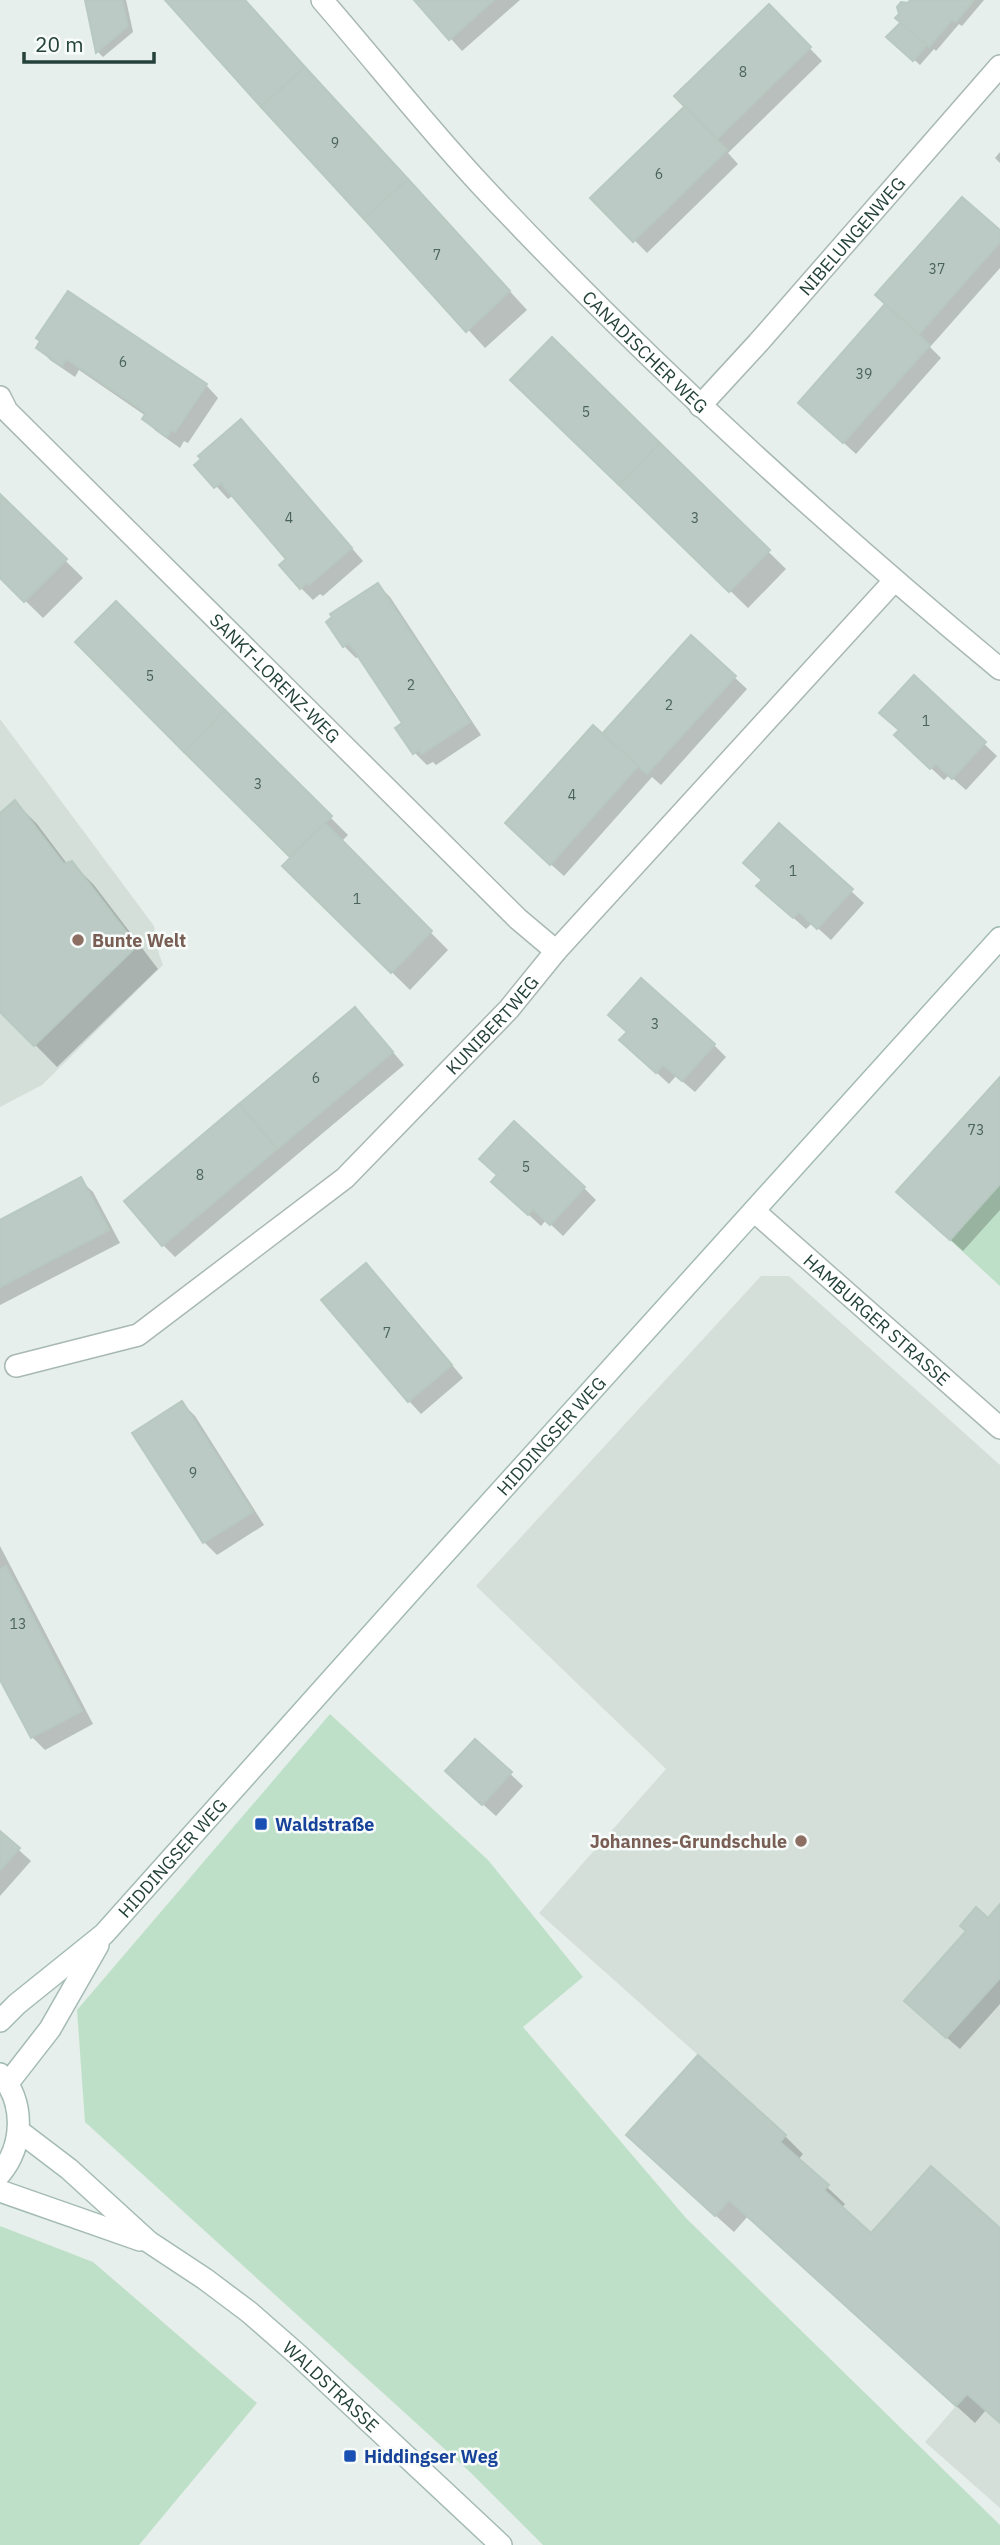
<svg xmlns="http://www.w3.org/2000/svg" width="1000" height="2545" font-family="'IBM Plex Sans',sans-serif">
<style>
.built{fill:#d4dfda}
.green{fill:#bfe0c8}
.shadow{fill:#0003}
.building{fill:#bbcac4;stroke:#b8c9c2;stroke-width:2}
.lines{fill:none;stroke-linecap:round;stroke-linejoin:round}
.street-casing{stroke:#a8b8b2;stroke-width:24}
.secondary-casing{stroke:#a4bbb3;stroke-width:24}
.street{stroke:#fff;stroke-width:21}
.secondary{stroke:#fff;stroke-width:21}
.education-dot{fill:#8d6e63;stroke:#f7fbf9;stroke-width:2.5}
.transit-dot{fill:#1a4fb4;stroke:#f7fbf9;stroke-width:2.5}
.labels{text-anchor:middle;dominant-baseline:central;stroke-width:5;stroke-linejoin:round;paint-order:stroke}
.number-label{font-size:14px;fill:#4a645c}
.street-label{font-size:18px;fill:#24423a;stroke:#f7fbf9}
.education-label{font-size:18px;font-weight:bold;fill:#785e54;stroke:#f7fbf9;text-anchor:start}
.transit-label{font-size:18px;font-weight:bold;fill:#164399;stroke:#f7fbf9;text-anchor:start}
</style>
<rect width="100%" height="100%" fill="#e6efeb"/>
<g class="built">
<path d="M 0,719 L 154,926 L 159,954 L 163,965 L 42,1085 L 0,1107 Z"/>
<path d="M 761,1276 L 789,1276 L 1000,1465 L 1000,2508 L 925,2442 L 956,2406 L 729,2200 L 715,2216 L 626,2135 L 698,2055 L 539,1913 L 666,1769 L 476,1586 Z"/>
</g>
<g class="green">
<path d="M 1000,1184 L 1000,1286 L 950,1240 Z"/>
<path d="M 330,1714 L 488,1860 L 583,1977 L 523,2027 L 686,2218 L 1000,2525 L 1000,2545 L 543,2545 L 471,2473 L 85,2122 L 77,2010 Z"/>
<path d="M 0,2226 L 93,2262 L 257,2403 L 139,2545 L 0,2545 Z"/>
</g>
<g class="shadow">
<path d="M 87,0 L 126,0 L 133,32 L 103,57 L 98,52 Z"/>
<path d="M 167,0 L 244,0 L 527,310 L 485,348 Z"/>
<path d="M 416,0 L 520,0 L 462,51 Z"/>
<path d="M 913,0 L 984,0 L 962,26 L 959,24 L 936,51 L 934,49 L 920,65 L 889,37 L 902,23 Z"/>
<path d="M 769,6 L 822,61 L 728,153 L 738,164 L 647,253 L 593,198 L 687,106 Z"/>
<path d="M 1000,152 L 1000,163 L 995,158 Z"/>
<path d="M 1000,233 L 1000,268 L 930,347 L 941,358 L 856,454 L 800,403 L 887,305 Z"/>
<path d="M 69,293 L 206,385 L 218,398 L 188,443 L 184,441 L 180,448 L 156,431 L 144,419 L 146,416 L 79,370 L 75,377 L 50,360 L 38,347 Z"/>
<path d="M 552,340 L 786,569 L 748,608 L 513,380 Z"/>
<path d="M 241,421 L 363,561 L 323,596 L 320,594 L 313,600 L 301,588 L 289,559 L 234,495 L 228,499 L 197,465 Z"/>
<path d="M 0,496 L 83,578 L 43,618 L 0,576 Z"/>
<path d="M 378,585 L 390,597 L 481,735 L 436,765 L 433,762 L 427,765 L 415,753 L 404,724 L 360,656 L 356,658 L 344,646 Z"/>
<path d="M 116,603 L 348,835 L 341,842 L 448,950 L 410,990 L 284,866 L 293,857 L 77,642 Z"/>
<path d="M 691,637 L 747,689 L 661,785 L 652,777 L 564,876 L 519,836 L 602,736 Z"/>
<path d="M 914,678 L 997,756 L 966,790 L 949,775 L 944,780 L 908,747 L 901,731 Z"/>
<path d="M 15,802 L 37,824 L 68,865 L 72,863 L 94,885 L 158,969 L 57,1067 L 0,1009 L 0,815 Z"/>
<path d="M 779,825 L 864,903 L 831,940 L 812,923 L 806,929 L 771,898 L 764,880 Z"/>
<path d="M 367,1022 L 404,1065 L 175,1257 L 163,1245 Z"/>
<path d="M 714,1045 L 726,1057 L 695,1092 L 676,1076 L 669,1084 L 634,1052 Z"/>
<path d="M 1000,1079 L 1000,1210 L 963,1251 L 911,1204 Z"/>
<path d="M 499,1176 L 584,1188 L 596,1200 L 563,1236 L 546,1220 L 541,1226 L 506,1194 Z"/>
<path d="M 80,1180 L 93,1192 L 120,1243 L 0,1305 L 0,1222 Z"/>
<path d="M 378,1277 L 463,1378 L 421,1414 L 409,1401 Z"/>
<path d="M 182,1403 L 195,1416 L 264,1525 L 217,1555 L 204,1542 L 135,1434 Z"/>
<path d="M 0,1546 L 93,1724 L 45,1750 L 32,1737 L 0,1676 Z"/>
<path d="M 476,1741 L 523,1786 L 496,1816 L 460,1784 Z"/>
<path d="M 0,1833 L 31,1861 L 0,1896 Z"/>
<path d="M 1000,1907 L 1000,2004 L 960,2049 L 918,2013 Z"/>
<path d="M 785,2136 L 803,2154 L 798,2160 L 845,2204 L 842,2208 L 872,2235 L 1000,2231 L 1000,2423 L 986,2410 L 975,2423 L 748,2216 L 734,2232 L 646,2153 Z"/>
</g>
<g class="building">
<path d="M 85,0 L 122,0 L 128,26 L 96,53 Z"/>
<path d="M 165,0 L 245,0 L 305,67 L 261,107 Z"/>
<path d="M 414,0 L 494,0 L 449,40 Z"/>
<path d="M 910,0 L 974,0 L 956,22 L 952,20 L 929,47 L 895,18 L 899,14 L 897,7 L 901,2 L 908,3 Z"/>
<path d="M 769,4 L 811,47 L 717,139 L 674,96 Z"/>
<path d="M 900,23 L 927,45 L 913,61 L 886,37 Z"/>
<path d="M 305,67 L 408,179 L 364,219 L 261,107 Z"/>
<path d="M 685,106 L 727,150 L 633,242 L 590,198 Z"/>
<path d="M 408,179 L 510,291 L 466,332 L 364,219 Z"/>
<path d="M 962,197 L 1000,230 L 1000,242 L 919,334 L 875,295 Z"/>
<path d="M 68,291 L 207,384 L 175,432 L 171,430 L 167,437 L 142,419 L 146,413 L 66,359 L 62,366 L 36,348 L 40,341 L 36,338 Z"/>
<path d="M 885,304 L 930,345 L 843,443 L 798,403 Z"/>
<path d="M 552,337 L 660,443 L 619,485 L 510,380 Z"/>
<path d="M 241,419 L 352,548 L 309,585 L 307,583 L 300,589 L 279,565 L 286,559 L 221,483 L 214,488 L 194,465 L 201,459 L 198,456 Z"/>
<path d="M 660,443 L 770,550 L 729,592 L 619,485 Z"/>
<path d="M 0,494 L 67,559 L 24,602 L 0,578 Z"/>
<path d="M 378,583 L 470,722 L 422,754 L 419,750 L 413,754 L 395,728 L 402,723 L 349,643 L 343,647 L 326,622 L 332,617 L 330,614 Z"/>
<path d="M 116,601 L 225,710 L 184,752 L 75,642 Z"/>
<path d="M 691,635 L 736,676 L 647,774 L 602,734 Z"/>
<path d="M 914,675 L 986,742 L 952,779 L 936,764 L 930,769 L 894,735 L 899,730 L 879,713 Z"/>
<path d="M 225,710 L 332,816 L 290,857 L 184,752 Z"/>
<path d="M 593,725 L 638,766 L 550,865 L 505,823 Z"/>
<path d="M 15,800 L 64,864 L 72,861 L 137,946 L 34,1046 L 0,1012 L 0,813 Z"/>
<path d="M 325,823 L 432,931 L 391,973 L 282,866 Z"/>
<path d="M 779,823 L 853,889 L 817,929 L 799,912 L 793,918 L 756,886 L 762,880 L 743,863 Z"/>
<path d="M 641,978 L 715,1044 L 682,1081 L 663,1065 L 656,1073 L 619,1040 L 627,1032 L 608,1015 Z"/>
<path d="M 355,1007 L 393,1052 L 277,1149 L 239,1104 Z"/>
<path d="M 1000,1077 L 1000,1184 L 950,1240 L 896,1192 Z"/>
<path d="M 239,1104 L 277,1149 L 162,1246 L 124,1201 Z"/>
<path d="M 514,1121 L 585,1187 L 550,1225 L 533,1209 L 528,1215 L 491,1182 L 497,1175 L 479,1159 Z"/>
<path d="M 81,1177 L 109,1230 L 0,1287 L 0,1220 Z"/>
<path d="M 366,1263 L 452,1365 L 408,1402 L 321,1300 Z"/>
<path d="M 182,1401 L 253,1512 L 203,1543 L 132,1433 Z"/>
<path d="M 6,1566 L 82,1711 L 31,1738 L 0,1680 L 0,1569 Z"/>
<path d="M 475,1739 L 512,1772 L 482,1805 L 445,1771 Z"/>
<path d="M 0,1831 L 20,1848 L 0,1870 Z"/>
<path d="M 1000,1904 L 1000,1978 L 946,2038 L 904,2001 L 966,1931 L 960,1926 L 976,1907 L 988,1918 Z"/>
<path d="M 698,2055 L 786,2135 L 780,2142 L 829,2185 L 824,2190 L 871,2233 L 931,2166 L 1000,2228 L 1000,2423 L 967,2394 L 956,2406 L 729,2200 L 715,2216 L 626,2135 Z"/>
</g>
<g class="lines">
<defs>
<g id="street">
<path id="s1" d="M 322,0 C 375,61 426,126 481,185 C 643,358 818,518 1000,669"/>
<path id="s2" d="M 0,397 L 7,411 L 518,919 L 556,951"/>
<path id="s3" d="M 700,406 L 758,343 L 1000,66"/>
<path id="s4" d="M 754,1211 L 1000,1428"/>
<path id="s5" d="M 16,1366 L 138,1335 L 345,1178 L 509,1009 L 556,951 L 894,581"/>
</g>
<g id="secondary">
<path id="s6" d="M 0,2021 L 17,2004 L 104,1934 L 416,1585 L 1000,938"/>
<path d="M 8,2083 L 50,2029 L 98,1945"/>
<path id="s7" d="M 19,2131 L 69,2169 L 149,2242 L 205,2279 L 249,2312 L 297,2354 L 501,2545"/>
<path d="M 0,2174 C 24,2145 25,2102 0,2074"/>
<path d="M 0,2191 L 140,2240"/>
</g>
</defs>
<use href="#street" class="street-casing"/>
<use href="#secondary" class="secondary-casing"/>
<use href="#street" class="street"/>
<use href="#secondary" class="secondary"/>
</g>
<g class="education-dot">
<circle cx="78" cy="940" r="7"/>
<circle cx="801" cy="1841" r="7"/>
</g>
<g class="transit-dot">
<rect x="254" y="1817" width="14" height="14" rx="3.5"/>
<rect x="343" y="2449" width="14" height="14" rx="3.5"/>
</g>
<g class="labels">
<g class="number-label">
<text x="743" y="72">8</text>
<text x="335" y="143">9</text>
<text x="659" y="174">6</text>
<text x="437" y="255">7</text>
<text x="937" y="269">37</text>
<text x="123" y="362">6</text>
<text x="864" y="374">39</text>
<text x="586" y="412">5</text>
<text x="289" y="518">4</text>
<text x="695" y="518">3</text>
<text x="150" y="676">5</text>
<text x="411" y="685">2</text>
<text x="669" y="705">2</text>
<text x="926" y="721">1</text>
<text x="258" y="784">3</text>
<text x="572" y="795">4</text>
<text x="793" y="871">1</text>
<text x="357" y="899">1</text>
<text x="655" y="1024">3</text>
<text x="316" y="1078">6</text>
<text x="976" y="1130">73</text>
<text x="526" y="1167">5</text>
<text x="200" y="1175">8</text>
<text x="387" y="1333">7</text>
<text x="193" y="1473">9</text>
<text x="18" y="1624">13</text>
</g>
<g class="street-label">
<text stroke="none"><textPath href="#s3" startOffset="228">NIBELUNGENWEG</textPath></text>
<text stroke="none"><textPath href="#s1" startOffset="478">CANADISCHER WEG</textPath></text>
<text stroke="none"><textPath href="#s2" startOffset="394">SANKT-LORENZ-WEG</textPath></text>
<text stroke="none"><textPath href="#s5" startOffset="598">KUNIBERTWEG</textPath></text>
<text stroke="none"><textPath href="#s4" startOffset="164">HAMBURGER STRASSE</textPath></text>
<text stroke="none"><textPath href="#s6" startOffset="805">HIDDINGSER WEG</textPath></text>
<text stroke="none"><textPath href="#s6" startOffset="238">HIDDINGSER WEG</textPath></text>
<text stroke="none"><textPath href="#s7" startOffset="404">WALDSTRASSE</textPath></text>
</g>
<g class="education-label">
<text x="92" y="940">Bunte Welt</text>
<text x="787" y="1841" text-anchor="end">Johannes-Grundschule</text>
</g>
<g class="transit-label">
<text x="275" y="1824">Waldstraße</text>
<text x="364" y="2456">Hiddingser Weg</text>
</g>
</g>
<path d="M24 52v10h130v-10" fill="none" stroke="#24423a" stroke-width="3.5"/>
<text x="35" y="52" font-size="21" fill="#24423a" stroke="#f7fbf9" stroke-width="5" paint-order="stroke">20 m</text>
</svg>
